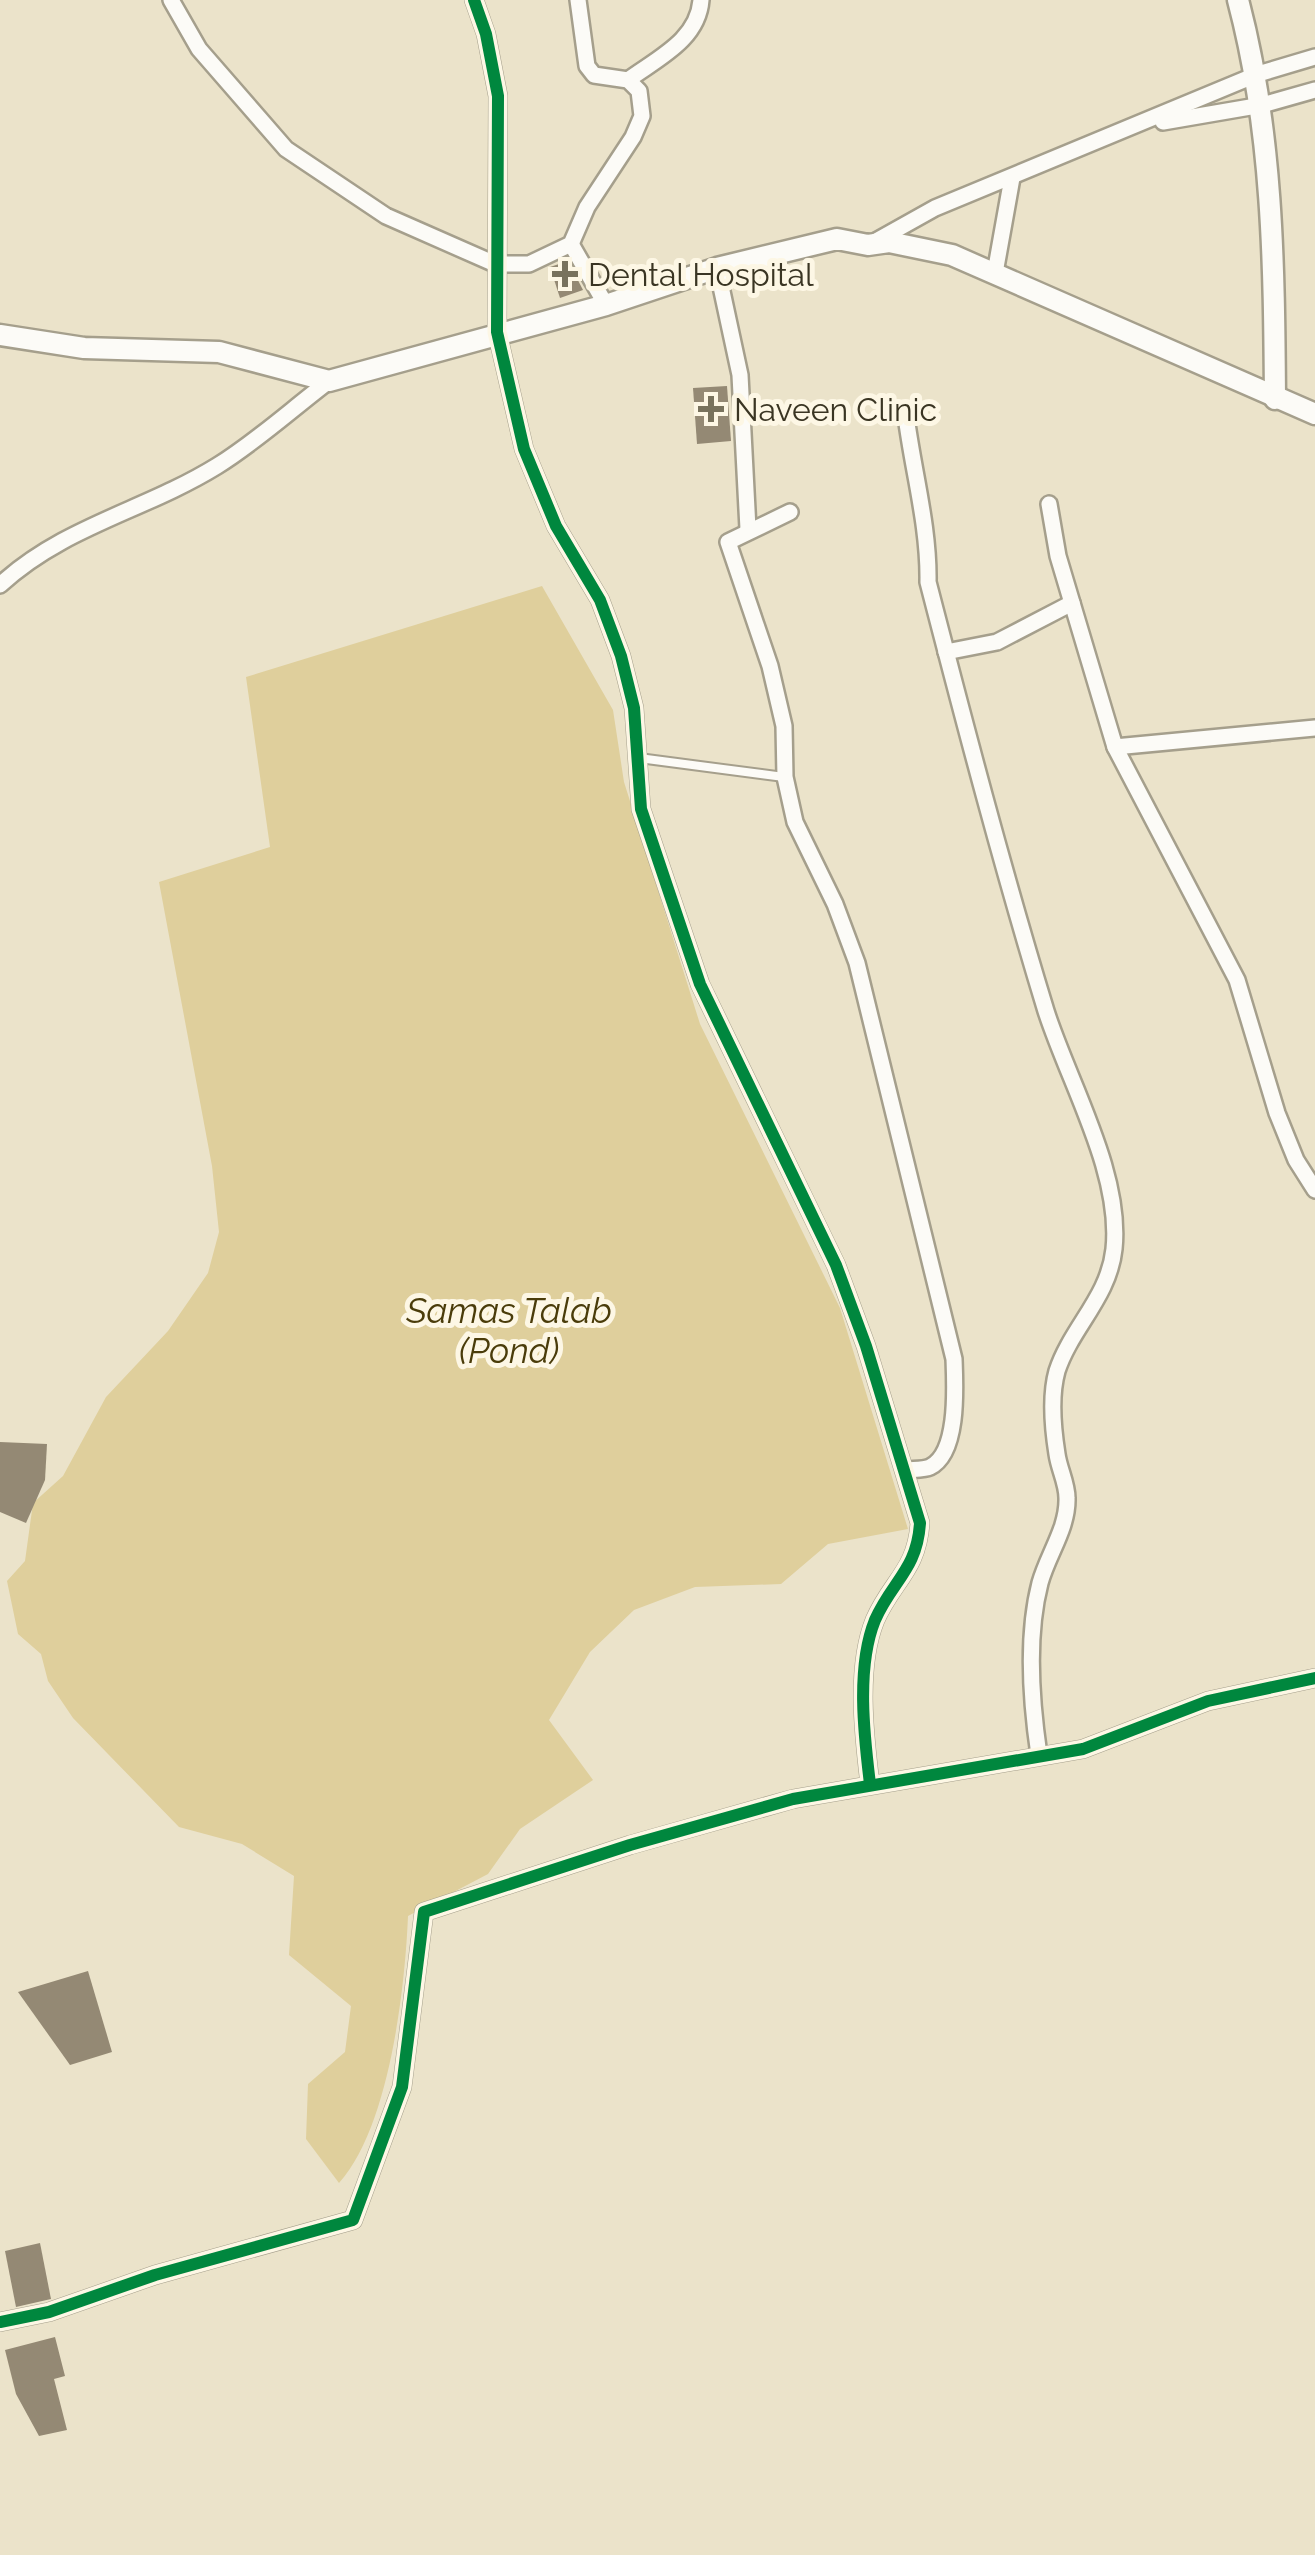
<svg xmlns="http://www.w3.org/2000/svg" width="1315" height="2555" font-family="Raleway,sans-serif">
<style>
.water{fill:#dfcf9c}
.building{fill:#948974}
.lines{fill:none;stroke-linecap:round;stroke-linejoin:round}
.service-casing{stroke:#a59f8c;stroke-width:12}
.minor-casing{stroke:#a59f8c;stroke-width:20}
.tertiary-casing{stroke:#a59f8c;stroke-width:25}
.service{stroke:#fcfbf7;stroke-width:8}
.minor{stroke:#fcfbf7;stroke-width:15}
.tertiary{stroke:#fcfbf7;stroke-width:20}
.cycleway-casing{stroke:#fdf7e5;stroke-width:19}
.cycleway{stroke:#00873e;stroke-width:12}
.poi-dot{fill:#78725d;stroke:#fdf7e5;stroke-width:4}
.labels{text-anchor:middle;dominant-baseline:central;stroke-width:10;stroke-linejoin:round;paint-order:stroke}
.poi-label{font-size:32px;fill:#3a3523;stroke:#fdf7e5;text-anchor:start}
.water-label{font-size:35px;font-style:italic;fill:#4a3c0a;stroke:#fdf7e5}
</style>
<rect width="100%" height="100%" fill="#ebe3ca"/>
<path class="water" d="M 542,586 L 613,710 L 624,782 L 700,1024 L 840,1308 L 908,1529 L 828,1544 L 781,1584 L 695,1587 L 634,1610 L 590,1652 L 549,1720 L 593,1780 L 520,1829 L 488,1874 L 408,1916 C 405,1990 389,2128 339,2183 L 306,2139 L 308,2084 L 345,2052 L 351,2006 L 289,1955 L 294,1876 L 242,1844 L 179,1827 L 73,1718 L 48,1681 L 41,1654 L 18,1634 L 7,1581 L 25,1561 L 33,1503 L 63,1476 L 106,1397 L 168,1331 L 208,1273 L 219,1232 L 212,1166 L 159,882 L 270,847 L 246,677 Z"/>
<g class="building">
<path d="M 568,261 L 583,290 L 560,298 L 550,267 Z"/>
<path d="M 727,386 L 731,441 L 697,444 L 693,388 Z"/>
<path d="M 0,1442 L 47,1444 L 45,1480 L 26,1523 L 0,1512 Z"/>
<path d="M 88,1971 L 112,2052 L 70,2065 L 18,1992 Z"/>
<path d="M 40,2243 L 51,2299 L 16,2307 L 5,2251 Z"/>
<path d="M 55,2337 L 65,2376 L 54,2379 L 67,2430 L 39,2436 L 16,2394 L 5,2350 Z"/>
</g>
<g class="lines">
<defs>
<path id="service" d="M 639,758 L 784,777"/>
<g id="minor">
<path d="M 171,0 L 199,49 L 286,149 L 386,216 L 495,264 L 529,264 L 571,244 L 587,207 L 633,137 L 642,116 L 639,91 L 628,80 L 594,75 L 587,66 L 578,0"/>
<path d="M 474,0 L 486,34 L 498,96 L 497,332 L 524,449 L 556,526 L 600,600 L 621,656 L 634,708 L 641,809 L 700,984 L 836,1265 L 866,1346 L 920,1523 C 917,1570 892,1581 875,1620 C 856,1667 864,1735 870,1784"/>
<path d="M 628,80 C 658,58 698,40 701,0"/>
<path d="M 1163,122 L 1262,105 L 1315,90"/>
<path d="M 876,241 L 935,208 L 1258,74 L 1315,57"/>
<path d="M 571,244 L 606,305"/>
<path d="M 717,268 L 740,375 L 748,529"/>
<path d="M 995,273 L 1012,178"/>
<path d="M 906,416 C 913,471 929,526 928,582 C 965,725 1003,870 1046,1011 C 1069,1083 1122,1173 1114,1249 C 1109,1297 1071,1328 1057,1371 C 1050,1396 1053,1429 1057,1454 C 1059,1469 1067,1483 1067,1498 C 1068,1528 1048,1554 1040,1583 C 1026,1637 1031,1701 1039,1755"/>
<path d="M 1049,504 L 1058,556 L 1115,747 L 1315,728"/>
<path d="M 790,512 L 728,542 L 770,666 L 784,726 L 785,777 L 795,822 L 835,904 L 857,963 L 954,1359 C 955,1386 959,1453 930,1467 C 924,1470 912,1469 905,1470"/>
<path d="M 0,585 C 64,526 144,511 217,466 C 256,442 292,409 329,381"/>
<path d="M 946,652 L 997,642 L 1072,603"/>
<path d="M 1115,747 L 1237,980 L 1277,1113 L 1296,1160 L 1315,1190"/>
<path d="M 0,2322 L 49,2312 L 155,2275 L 353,2220 L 402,2087 L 424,1912 L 630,1845 L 793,1799 L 1083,1749 L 1208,1701 L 1315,1678"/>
</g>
<g id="tertiary">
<path d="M 1238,0 C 1273,132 1274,263 1275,399"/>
<path d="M 0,335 L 84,348 L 219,352 L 329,381 L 606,305 L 717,268 L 837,239 L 868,245 L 889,242 L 952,255 L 1315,414"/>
</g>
</defs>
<use href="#service" class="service-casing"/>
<use href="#minor" class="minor-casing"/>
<use href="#tertiary" class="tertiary-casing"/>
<use href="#service" class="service"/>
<use href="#minor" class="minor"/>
<use href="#tertiary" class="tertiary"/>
<defs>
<g id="cycleway">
<path d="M 474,0 L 486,34 L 498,96 L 497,332 L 524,449 L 556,526 L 600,600 L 621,656 L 634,708 L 641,809 L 700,984 L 836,1265 L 866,1346 L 920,1523 C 917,1570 892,1581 875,1620 C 856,1667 864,1735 870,1784"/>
<path d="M 0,2322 L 49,2312 L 155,2275 L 353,2220 L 402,2087 L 424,1912 L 630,1845 L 793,1799 L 1083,1749 L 1208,1701 L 1315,1678"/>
</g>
</defs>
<use href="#cycleway" class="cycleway-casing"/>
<use href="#cycleway" class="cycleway"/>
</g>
<g class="poi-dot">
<path d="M560 259h10v10h10v10h-10v10h-10v-10h-10v-10h10z"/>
<path d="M706 394h10v10h10v10h-10v10h-10v-10h-10v-10h10z"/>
</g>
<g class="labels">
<g class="poi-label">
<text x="588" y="274">Dental Hospital</text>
<text x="734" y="409">Naveen Clinic</text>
</g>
<g class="water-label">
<text x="509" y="1310">Samas Talab<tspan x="509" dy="40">(Pond)</tspan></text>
</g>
</g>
</svg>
